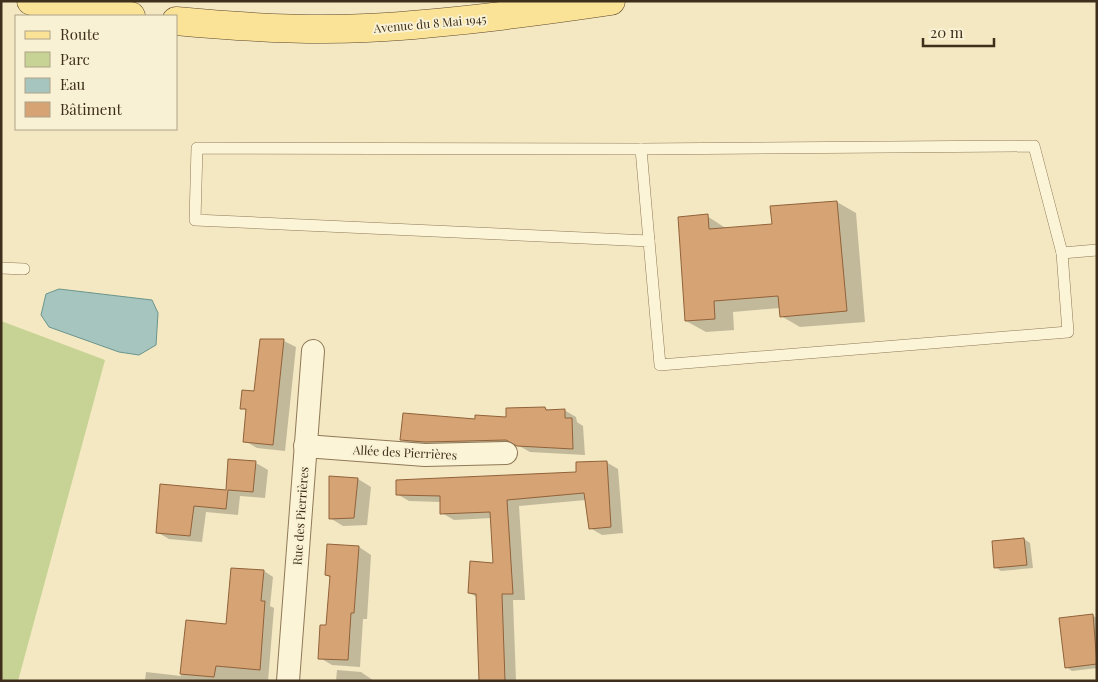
<svg xmlns="http://www.w3.org/2000/svg" width="1098" height="682" font-family="'Playfair Display',serif">
<style>
.green{fill:#c7d394}
.water{fill:#a5c5be;stroke:#6a958d}
.shadow{fill:#0003}
.building{fill:#d5a374;stroke:#91623a}
.lines{fill:none;stroke-linecap:round;stroke-linejoin:round}
.lane-casing{stroke:#8f7957;stroke-width:12}
.street-casing{stroke:#8f7957;stroke-width:24}
.primary-casing{stroke:#5d462b;stroke-width:29}
.lane{stroke:#fcf4d7;stroke-width:11}
.street{stroke:#fcf4d7;stroke-width:22}
.primary{stroke:#fae296;stroke-width:28}
.labels{text-anchor:middle;dominant-baseline:central;stroke-width:4;stroke-linejoin:round;paint-order:stroke}
.street-label{font-size:12px;fill:#3e2f1d;stroke:#f9f1d3}
</style>
<rect width="100%" height="100%" fill="#f3e8c2"/>
<path class="green" d="M 1,321 L 105,360 L 18,681 L 1,681 Z"/>
<path class="water" d="M 59,289 L 152,300 L 158,313 L 156,345 L 139,355 L 119,352 L 49,327 L 41,315 L 46,294 Z"/>
<g class="shadow">
<path d="M 837,202 L 856,213 L 865,322 L 800,327 L 781,316 L 780,308 L 733,312 L 734,330 L 706,332 L 686,321 L 707,216 L 727,229 L 773,225 L 772,208 Z"/>
<path d="M 284,341 L 296,347 L 285,451 L 257,448 L 245,441 L 247,411 L 242,408 L 255,392 Z"/>
<path d="M 545,408 L 550,411 L 564,410 L 576,417 L 577,422 L 583,426 L 585,455 L 530,452 L 519,446 L 438,448 L 413,446 L 401,439 L 476,420 L 507,418 Z"/>
<path d="M 229,460 L 256,463 L 268,470 L 265,498 L 240,496 L 238,515 L 206,512 L 202,542 L 169,539 L 157,532 L 161,486 L 228,491 Z"/>
<path d="M 606,462 L 618,469 L 623,533 L 602,535 L 590,528 L 586,500 L 519,506 L 525,600 L 513,600 L 516,681 L 480,681 L 477,597 L 469,593 L 494,564 L 492,518 L 454,520 L 442,513 L 441,502 L 409,501 L 397,494 L 577,474 Z"/>
<path d="M 330,478 L 358,479 L 371,487 L 367,525 L 343,526 L 330,518 Z"/>
<path d="M 1024,539 L 1030,543 L 1033,568 L 1001,571 L 995,567 L 993,542 Z"/>
<path d="M 359,547 L 371,555 L 367,619 L 363,619 L 360,667 L 332,665 L 320,658 L 327,627 L 331,578 L 326,575 Z"/>
<path d="M 264,571 L 273,577 L 270,606 L 274,608 L 268,681 L 145,681 L 146,672 L 181,676 L 187,621 L 227,625 Z"/>
<path d="M 1093,616 L 1097,618 L 1097,668 L 1072,671 L 1066,667 Z"/>
<path d="M 337,670 L 361,672 L 374,681 L 336,681 Z"/>
</g>
<g class="building">
<path d="M 837,201 L 847,311 L 780,317 L 778,296 L 714,301 L 715,319 L 685,321 L 678,217 L 708,214 L 709,229 L 772,224 L 770,206 Z"/>
<path d="M 260,339 L 284,339 L 273,445 L 243,442 L 246,409 L 240,409 L 242,390 L 254,391 Z"/>
<path d="M 545,407 L 546,410 L 565,409 L 565,418 L 572,418 L 573,449 L 517,446 L 506,440 L 425,442 L 400,440 L 403,413 L 475,419 L 475,415 L 506,417 L 506,408 Z"/>
<path d="M 228,459 L 256,461 L 253,492 L 228,490 L 226,509 L 194,506 L 190,536 L 156,533 L 160,484 L 226,490 Z"/>
<path d="M 607,461 L 611,527 L 589,529 L 584,493 L 507,500 L 513,594 L 502,594 L 505,681 L 479,681 L 476,594 L 468,593 L 470,561 L 493,563 L 490,512 L 440,514 L 440,496 L 396,495 L 396,480 L 576,472 L 576,462 Z"/>
<path d="M 329,476 L 358,478 L 354,518 L 329,519 Z"/>
<path d="M 1024,538 L 1027,565 L 994,568 L 992,541 Z"/>
<path d="M 327,544 L 359,546 L 354,613 L 351,613 L 348,660 L 318,659 L 320,625 L 326,625 L 330,576 L 325,575 Z"/>
<path d="M 231,568 L 264,570 L 261,601 L 265,601 L 260,670 L 216,666 L 214,677 L 180,674 L 186,620 L 226,624 Z"/>
<path d="M 1093,614 L 1097,664 L 1065,668 L 1059,618 Z"/>
</g>
<g class="lines">
<defs>
<g id="lane">
<path d="M 1034,146 L 1062,253 L 1068,332 L 660,365 L 649,241 L 195,220 L 197,148 L 641,149 Z"/>
<path d="M 641,149 L 649,241"/>
<path d="M 1062,253 L 1097,250"/>
<path d="M 1,268 L 24,269"/>
</g>
<g id="street">
<path d="M 305,446 L 425,455 L 506,453"/>
<path d="M 288,681 L 313,351"/>
</g>
<g id="primary">
<path d="M 31,1 L 131,16"/>
<path d="M 176,21 C 239,27 303,31 366,28 C 448,24 530,13 611,1"/>
</g>
</defs>
<use href="#lane" class="lane-casing"/>
<use href="#street" class="street-casing"/>
<use href="#primary" class="primary-casing"/>
<use href="#lane" class="lane"/>
<use href="#street" class="street"/>
<use href="#primary" class="primary"/>
</g>
<g class="labels">
<g class="street-label">
<text transform="translate(430 23) rotate(-5)">Avenue du 8 Mai 1945</text>
<text transform="translate(405 452) rotate(3)">Allée des Pierrières</text>
<text transform="translate(300 516) rotate(-86)">Rue des Pierrières</text>
</g>
</g>
<rect width="1098" height="682" fill="none" stroke="#3e2f1d" stroke-width="5"/>
<rect x="15" y="15" width="162" height="115" fill="#f9f1d3" stroke="#aea38a"/>
<rect x="25" y="31" width="25" height="8" fill="#fae296" stroke="#aea38a"/>
<text x="60" y="40" font-size="15" fill="#3e2f1d">Route</text>
<rect x="25" y="52" width="25" height="15" fill="#c7d394" stroke="#aea38a"/>
<text x="60" y="65" font-size="15" fill="#3e2f1d">Parc</text>
<rect x="25" y="78" width="25" height="15" fill="#a5c5be" stroke="#aea38a"/>
<text x="60" y="90" font-size="15" fill="#3e2f1d">Eau</text>
<rect x="25" y="102" width="25" height="15" fill="#d5a374" stroke="#aea38a"/>
<text x="60" y="115" font-size="15" fill="#3e2f1d">Bâtiment</text>
<path d="M923 38v8h71v-8" fill="none" stroke="#3e2f1d" stroke-width="2.5"/>
<text x="930" y="38" font-size="15" fill="#3e2f1d" stroke="#f9f1d3" stroke-width="4" paint-order="stroke">20 m</text>
</svg>
